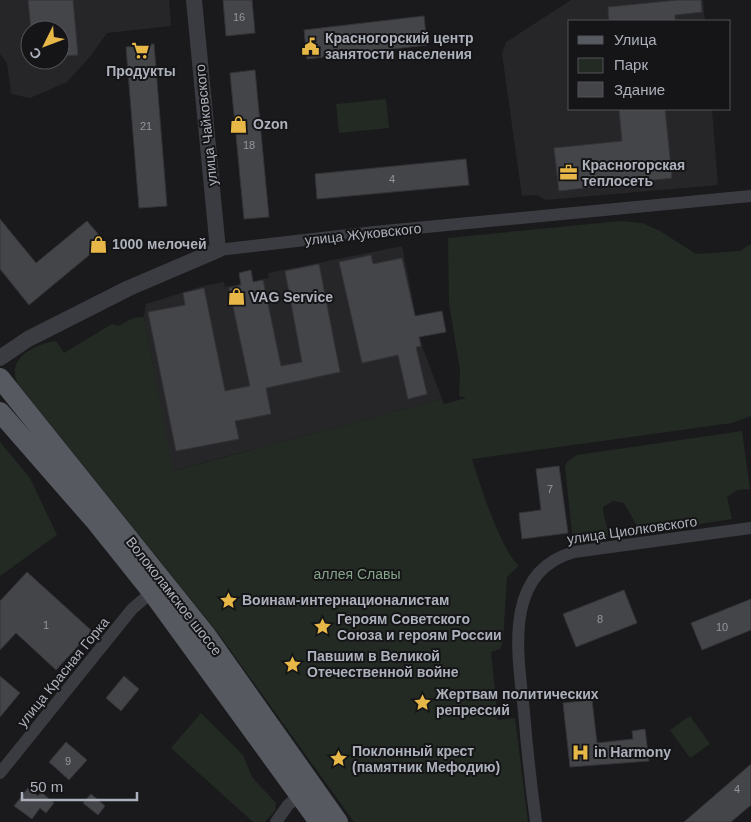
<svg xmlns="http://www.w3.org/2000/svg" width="751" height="822" font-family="Arial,sans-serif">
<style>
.built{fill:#262629;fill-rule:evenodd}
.green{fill:#222a23}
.building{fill:#444549;stroke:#343438}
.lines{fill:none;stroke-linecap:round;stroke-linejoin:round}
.minor{stroke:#3b3c41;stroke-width:12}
.tertiary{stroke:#3b3c41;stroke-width:16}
.primary{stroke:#575960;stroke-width:20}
.labels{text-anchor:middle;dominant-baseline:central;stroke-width:4;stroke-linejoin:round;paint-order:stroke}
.number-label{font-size:11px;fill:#93969e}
.poi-label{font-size:14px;font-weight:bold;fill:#adb1bb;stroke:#151517;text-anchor:start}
.street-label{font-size:14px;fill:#adb1bb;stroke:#151517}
.park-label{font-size:14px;fill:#86a489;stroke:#151517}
</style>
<rect width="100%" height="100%" fill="#1a1a1c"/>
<g class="built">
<path d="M 0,0 L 169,0 L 171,26 L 107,33 L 89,58 L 67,82 L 30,98 L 11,94 L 7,63 L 0,54 ZM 30,30 L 60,30 L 60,60 L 30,60 Z"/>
<path d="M 571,0 L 703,0 L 705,21 L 570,21 L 570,109 L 712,109 L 718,185 L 546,200 L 537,195 L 522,196 L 502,54 L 506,42 Z"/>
<path d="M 402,246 L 422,346 L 442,399 L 172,471 L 144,317 L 146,304 L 203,286 L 224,282 L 225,287 L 269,278 L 268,273 Z"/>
</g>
<g class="green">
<path d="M 386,99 L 389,128 L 339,133 L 336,104 Z"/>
<path d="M 621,221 L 642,223 L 660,231 L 696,254 L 740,251 L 751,244 L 751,416 L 732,423 L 472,459 C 480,485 500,548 519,566 L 507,577 L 503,641 L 500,649 L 491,652 L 498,720 L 515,718 L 528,822 L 354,822 L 218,633 L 18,384 C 5,359 34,344 56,341 L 64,353 L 112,324 L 118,326 L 133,318 L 144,317 L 173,471 L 442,399 L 444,404 L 466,398 L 459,396 L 460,371 L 449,303 L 448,238 Z"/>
<path d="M 742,431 L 750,489 L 737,490 L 727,497 L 732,519 L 641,533 L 624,503 L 613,501 L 603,507 C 603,519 609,527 608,539 L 573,542 L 565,466 L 567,462 L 577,455 Z"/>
<path d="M 0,442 L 30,478 L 57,535 L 0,576 Z"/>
<path d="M 201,713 L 243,755 L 252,777 L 276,803 L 275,811 L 265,822 L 253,822 L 171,748 Z"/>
<path d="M 690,716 L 710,744 L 690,758 L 670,730 Z"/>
</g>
<g class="building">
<path d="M 28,0 L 73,0 L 78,55 L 60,56 L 60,30 L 31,30 Z"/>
<path d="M 223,0 L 252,0 L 255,33 L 226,36 Z"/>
<path d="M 678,0 L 701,0 L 702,12 L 675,15 L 675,21 L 609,21 L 608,7 Z"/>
<path d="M 424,16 L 427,45 L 307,59 L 304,30 Z"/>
<path d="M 154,44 L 167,206 L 139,208 L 126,47 Z"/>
<path d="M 255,70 L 269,217 L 244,219 L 230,73 Z"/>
<path d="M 619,109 L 665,109 L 672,178 L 559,191 L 554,148 L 622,141 Z"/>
<path d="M 466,159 L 469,185 L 317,199 L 315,174 Z"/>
<path d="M 0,219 L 36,263 L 87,221 L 105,242 L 29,305 L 0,269 Z"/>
<path d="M 371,255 L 373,264 L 402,258 L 415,316 L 442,311 L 446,332 L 419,337 L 421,346 L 416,347 L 427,394 L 408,399 L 398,355 L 362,363 L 339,262 Z"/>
<path d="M 319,264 L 340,372 L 266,388 L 271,414 L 235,421 L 239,439 L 176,451 L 148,312 L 185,305 L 183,293 L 204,288 L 225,391 L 250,386 L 229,288 L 241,285 L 239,273 L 251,270 L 253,282 L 263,280 L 281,366 L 302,362 L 285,271 Z"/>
<path d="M 559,466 L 568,533 L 522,539 L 519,513 L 541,510 L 536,469 Z"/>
<path d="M 27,572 L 92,631 L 56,670 L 16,633 L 0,650 L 0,601 Z"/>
<path d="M 624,590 L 637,623 L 576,647 L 563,614 Z"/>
<path d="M 751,599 L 751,630 L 702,650 L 691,623 Z"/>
<path d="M 0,676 L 20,693 L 0,717 Z"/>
<path d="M 124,676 L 139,689 L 121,711 L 106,698 Z"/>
<path d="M 592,700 L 597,743 L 633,739 L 632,731 L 645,729 L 649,761 L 570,767 L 563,703 Z"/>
<path d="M 66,742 L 87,760 L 69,780 L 49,762 Z"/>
<path d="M 751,764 L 751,805 L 731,822 L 684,822 Z"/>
<path d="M 28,788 L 38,796 L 41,792 L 54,803 L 46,813 L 40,808 L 32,819 L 14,806 Z"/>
<path d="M 91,794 L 105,806 L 98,815 L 83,803 Z"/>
</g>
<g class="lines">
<g class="minor">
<path d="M 218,250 L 374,232 L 751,196"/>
<path d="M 0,773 L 132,609 L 152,592"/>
<path d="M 276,822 L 288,805 L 300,795"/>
<path d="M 536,822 C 531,785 527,749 524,712 C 518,655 502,572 574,552 L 751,528"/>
</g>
<path class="tertiary" d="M 0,358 L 28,339 L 129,288 L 218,250 L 194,0"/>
<g class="primary">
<path d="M 0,378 L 206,635 L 338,822"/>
<path d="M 0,412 L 96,522 L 152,592 L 319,822"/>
</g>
</g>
<defs>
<symbol id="civic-bare" viewBox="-9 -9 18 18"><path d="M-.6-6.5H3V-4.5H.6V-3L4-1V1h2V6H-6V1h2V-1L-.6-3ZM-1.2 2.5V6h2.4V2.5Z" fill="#e7b847" stroke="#151517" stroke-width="2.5" paint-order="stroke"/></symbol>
<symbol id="supermarket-bare" viewBox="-9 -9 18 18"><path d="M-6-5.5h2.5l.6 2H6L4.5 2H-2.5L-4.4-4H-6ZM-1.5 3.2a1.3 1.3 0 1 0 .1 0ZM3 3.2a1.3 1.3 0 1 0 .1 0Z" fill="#e7b847" stroke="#151517" stroke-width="2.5" paint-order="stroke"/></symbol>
<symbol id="shop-bare" viewBox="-9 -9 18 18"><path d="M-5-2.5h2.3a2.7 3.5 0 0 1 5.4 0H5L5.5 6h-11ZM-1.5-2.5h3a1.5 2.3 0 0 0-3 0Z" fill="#e7b847" stroke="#151517" stroke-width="2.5" paint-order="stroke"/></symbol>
<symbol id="office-bare" viewBox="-9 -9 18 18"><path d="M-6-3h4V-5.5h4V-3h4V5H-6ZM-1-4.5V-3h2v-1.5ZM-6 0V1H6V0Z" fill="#e7b847" stroke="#151517" stroke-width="2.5" paint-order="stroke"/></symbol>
<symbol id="sight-bare" viewBox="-9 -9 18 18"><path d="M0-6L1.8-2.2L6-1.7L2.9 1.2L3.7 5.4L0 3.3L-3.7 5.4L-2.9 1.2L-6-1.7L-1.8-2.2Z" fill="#e7b847" stroke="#151517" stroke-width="2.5" paint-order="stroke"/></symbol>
<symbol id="hospital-bare" viewBox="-9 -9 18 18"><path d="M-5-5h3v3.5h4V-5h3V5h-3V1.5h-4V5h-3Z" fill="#e7b847" stroke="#151517" stroke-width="2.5" paint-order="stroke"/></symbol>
</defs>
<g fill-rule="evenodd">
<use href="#civic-bare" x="298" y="34" width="25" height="25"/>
<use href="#supermarket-bare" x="128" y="38" width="25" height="25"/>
<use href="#shop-bare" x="226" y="112" width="25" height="25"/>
<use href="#office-bare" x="556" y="160" width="25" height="25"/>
<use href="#shop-bare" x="86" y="232" width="25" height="25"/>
<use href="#shop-bare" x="224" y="284" width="25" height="25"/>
<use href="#sight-bare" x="216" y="588" width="25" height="25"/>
<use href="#sight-bare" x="310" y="614" width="25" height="25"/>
<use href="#sight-bare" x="280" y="652" width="25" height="25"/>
<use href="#sight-bare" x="410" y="690" width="25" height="25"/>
<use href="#hospital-bare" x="568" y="740" width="25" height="25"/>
<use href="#sight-bare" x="326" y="746" width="25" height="25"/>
</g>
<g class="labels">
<g class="number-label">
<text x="239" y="17">16</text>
<text x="146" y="126">21</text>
<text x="249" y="145">18</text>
<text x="392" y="179">4</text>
<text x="550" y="489">7</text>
<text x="600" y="619">8</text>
<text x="46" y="625">1</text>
<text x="722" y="627">10</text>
<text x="68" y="761">9</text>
<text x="737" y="789">4</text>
</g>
<g class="poi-label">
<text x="325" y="38">Красногорский центр<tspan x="325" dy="16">занятости населения</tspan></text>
<text x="141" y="71" text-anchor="middle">Продукты</text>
<text x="253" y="124">Ozon</text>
<text x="582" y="165">Красногорская<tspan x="582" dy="16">теплосеть</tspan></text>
<text x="112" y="244">1000 мелочей</text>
<text x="250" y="297">VAG Service</text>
<text x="242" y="600">Воинам-интернационалистам</text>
<text x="337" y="619">Героям Советского<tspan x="337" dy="16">Союза и героям России</tspan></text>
<text x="307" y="656">Павшим в Великой<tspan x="307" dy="16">Отечественной войне</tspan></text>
<text x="436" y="694">Жертвам политических<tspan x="436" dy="16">репрессий</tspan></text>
<text x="352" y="751">Поклонный крест<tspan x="352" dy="16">(памятник Мефодию)</tspan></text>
<text x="594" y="752">in Harmony</text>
</g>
<g class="street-label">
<text transform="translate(206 125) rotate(-96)">улица Чайковского</text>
<text transform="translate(363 234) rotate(-6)">улица Жуковского</text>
<text transform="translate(632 530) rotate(-8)">улица Циолковского</text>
<text transform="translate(174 596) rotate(52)">Волоколамское шоссе</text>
<text transform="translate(63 672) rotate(-51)">улица Красная Горка</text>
</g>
<g class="park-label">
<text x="357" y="574">аллея Славы</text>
</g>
</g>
<rect x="568" y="20" width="162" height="90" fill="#151517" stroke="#525359"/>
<rect x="578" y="36" width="25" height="8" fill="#575960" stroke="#525359"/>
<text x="614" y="45" font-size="15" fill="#adb1bb">Улица</text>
<rect x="578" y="58" width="25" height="15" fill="#222a23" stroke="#525359"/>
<text x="614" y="70" font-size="15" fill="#adb1bb">Парк</text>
<rect x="578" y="82" width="25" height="15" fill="#444549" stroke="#525359"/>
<text x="614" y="95" font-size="15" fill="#adb1bb">Здание</text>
<g transform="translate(45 45) rotate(228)"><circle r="24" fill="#151517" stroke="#525359"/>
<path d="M0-4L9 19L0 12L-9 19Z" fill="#e7b847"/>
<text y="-8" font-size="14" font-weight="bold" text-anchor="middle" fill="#adb1bb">С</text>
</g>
<path d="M22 792v8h115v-8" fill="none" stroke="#adb1bb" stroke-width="2.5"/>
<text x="30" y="792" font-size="15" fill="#adb1bb" stroke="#151517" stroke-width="4" paint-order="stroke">50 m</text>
</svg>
